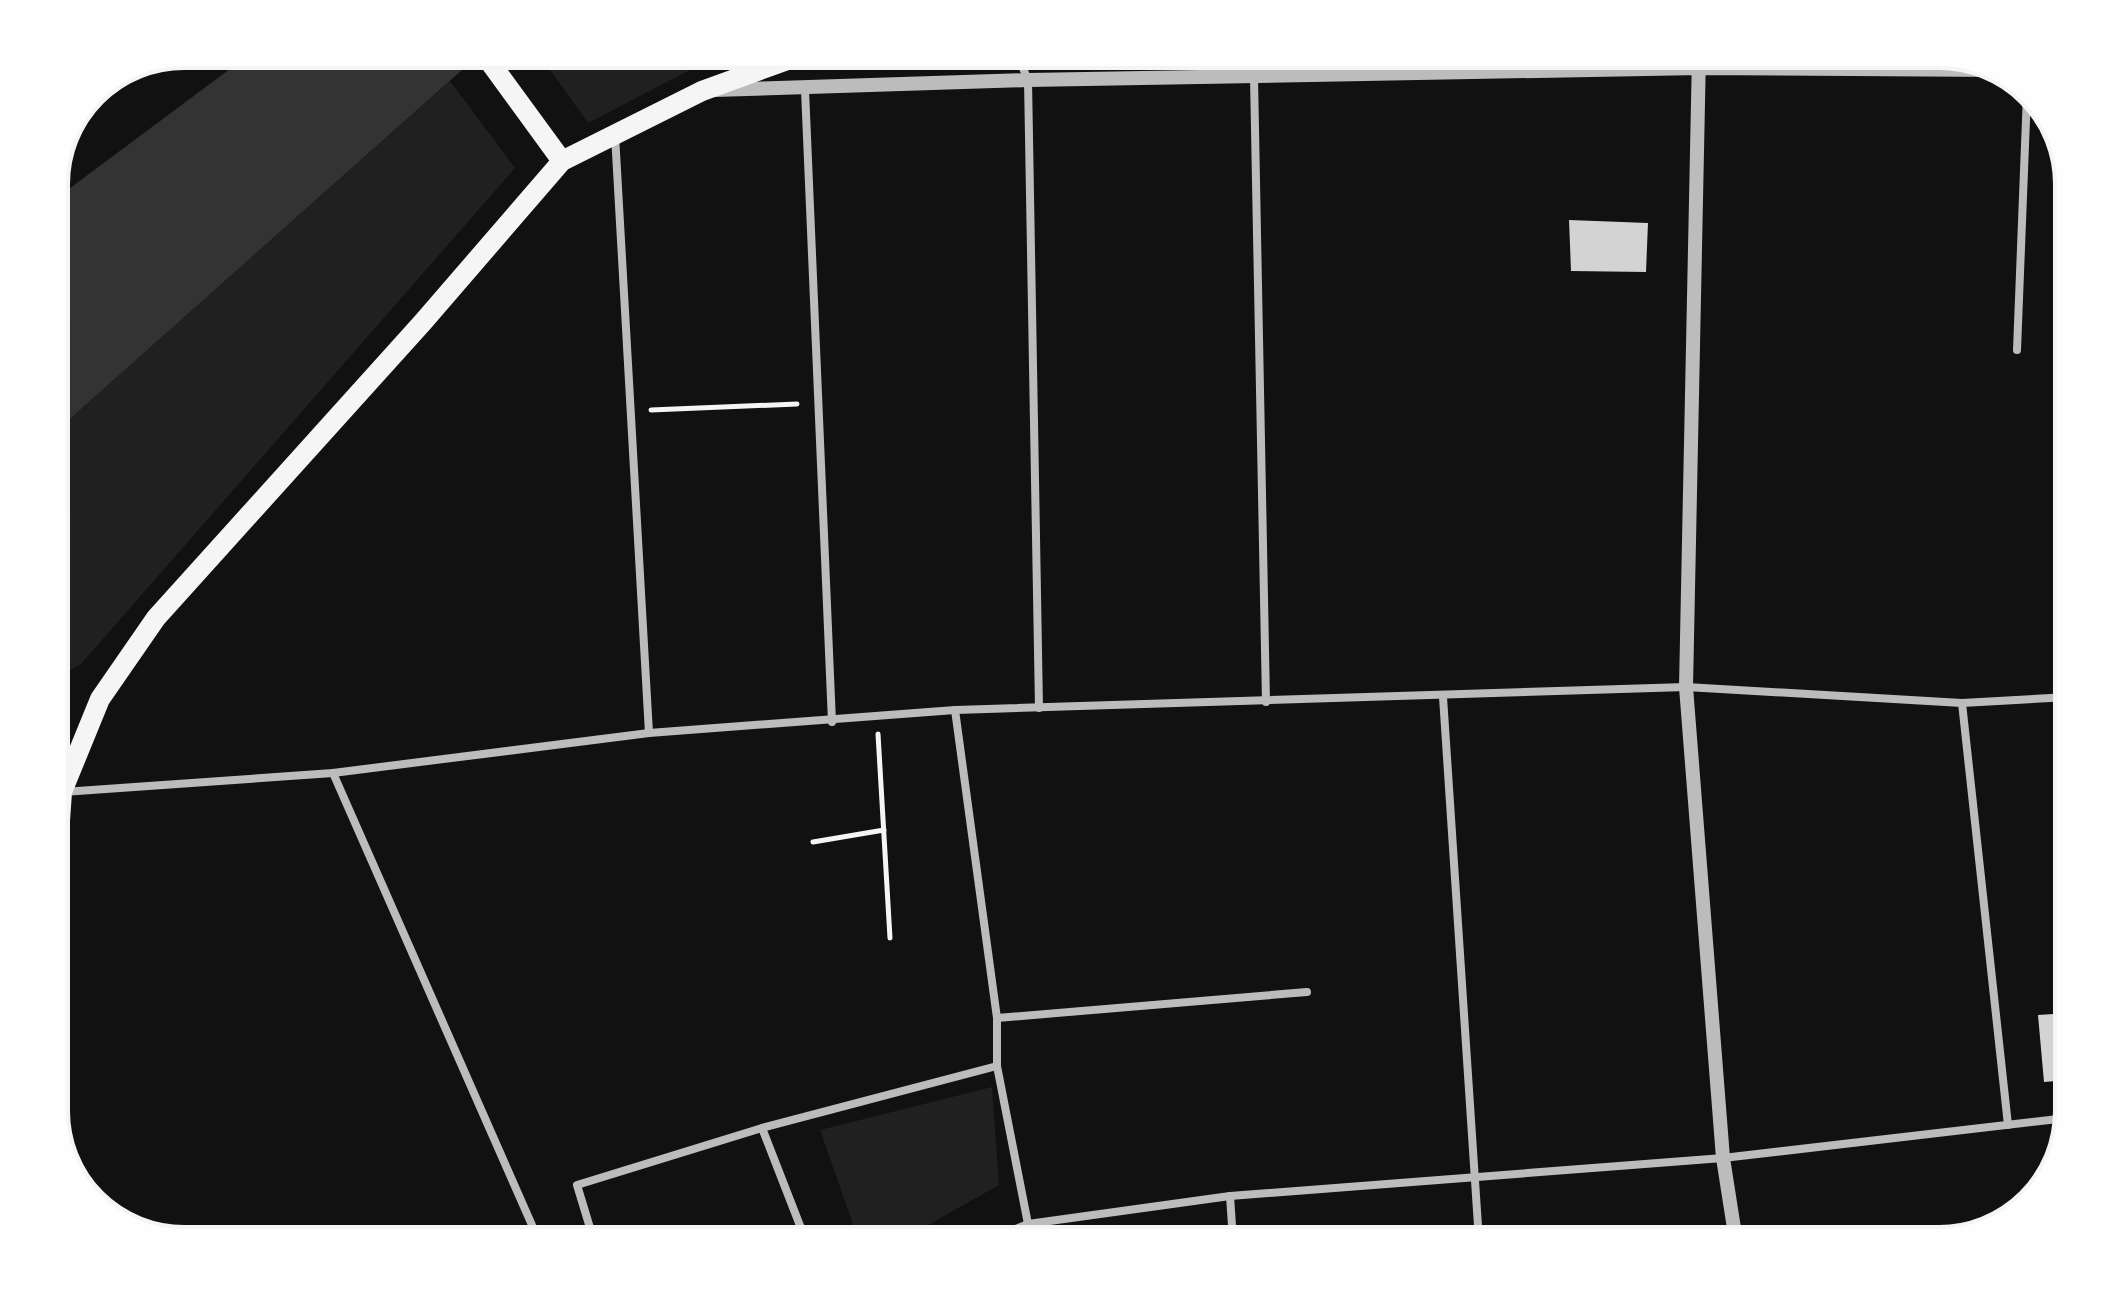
<svg xmlns="http://www.w3.org/2000/svg" width="2123" height="1295" font-family="'Golos Text',sans-serif">
<style>
.green{fill:#202020}
.water{fill:#333}
.building{fill:#d3d3d3}
.lines{fill:none;stroke-linecap:round;stroke-linejoin:round}
.path{stroke:#f5f5f5;stroke-width:5}
.minor{stroke:#bcbcbc;stroke-width:8}
.tertiary{stroke:#bcbcbc;stroke-width:14}
.primary{stroke:#f5f5f5;stroke-width:20}
.rim{fill:none;stroke:#f5f5f5;stroke-width:4}
</style>
<rect width="100%" height="100%" fill="#111"/>
<g class="green">
<path d="M 539,54 L 721,54 L 588,123 Z"/>
<path d="M 874,54 L 975,54 L 975,62 L 833,70 Z"/>
<path d="M 450,81 L 515,168 L 81,664 L 54,679 L 54,433 Z"/>
<path d="M 992,1087 L 999,1185 L 900,1241 L 859,1241 L 820,1130 Z"/>
</g>
<path class="water" d="M 250,54 L 480,54 L 54,433 L 54,200 Z"/>
<g class="building">
<path d="M 1569,220 L 1648,223 L 1646,272 L 1571,271 Z"/>
<path d="M 2069,1013 L 2069,1080 L 2044,1082 L 2038,1015 Z"/>
</g>
<g class="lines">
<g class="path">
<path d="M 651,410 L 797,404"/>
<path d="M 878,734 L 890,938"/>
<path d="M 813,842 L 884,830"/>
</g>
<g class="minor">
<path d="M 1017,54 L 1028,80 L 1039,708"/>
<path d="M 1254,77 L 1266,702"/>
<path d="M 805,90 L 832,722"/>
<path d="M 83,112 L 133,75"/>
<path d="M 615,135 L 649,733"/>
<path d="M 2017,350 L 2027,94"/>
<path d="M 1443,697 L 1479,1241"/>
<path d="M 1962,703 L 2008,1125"/>
<path d="M 955,710 L 997,1018 L 997,1066 L 1028,1224"/>
<path d="M 333,773 L 539,1241"/>
<path d="M 63,792 L 333,773 L 649,733 L 955,710 L 1686,687 L 1962,703 L 2069,697"/>
<path d="M 997,1018 L 1307,992"/>
<path d="M 762,1128 L 806,1241"/>
<path d="M 1230,1196 L 1233,1241"/>
<path d="M 594,1241 L 577,1185 L 762,1128 L 997,1066"/>
<path d="M 986,1241 L 1028,1224 L 1230,1196 L 1723,1158 L 2067,1118"/>
</g>
<g class="tertiary">
<path d="M 1699,54 L 1686,687 L 1723,1158 L 1736,1241"/>
<path d="M 714,90 L 1028,80 L 1700,68 L 1999,70"/>
</g>
<g class="primary">
<path d="M 484,54 L 562,161"/>
<path d="M 54,907 L 62,792 L 100,699 L 156,618 L 423,322 L 562,161 L 702,91 L 804,54"/>
</g>
</g>
<path d="M0 0H2123V1295H0ZM184 68H1939A116 116 0 0 1 2055 184V1111A116 116 0 0 1 1939 1227H184A116 116 0 0 1 68 1111V184A116 116 0 0 1 184 68Z" fill="#fefefe" fill-rule="evenodd"/>
<path class="rim" d="M184 68H1939A116 116 0 0 1 2055 184V1111A116 116 0 0 1 1939 1227H184A116 116 0 0 1 68 1111V184A116 116 0 0 1 184 68Z"/>
</svg>
